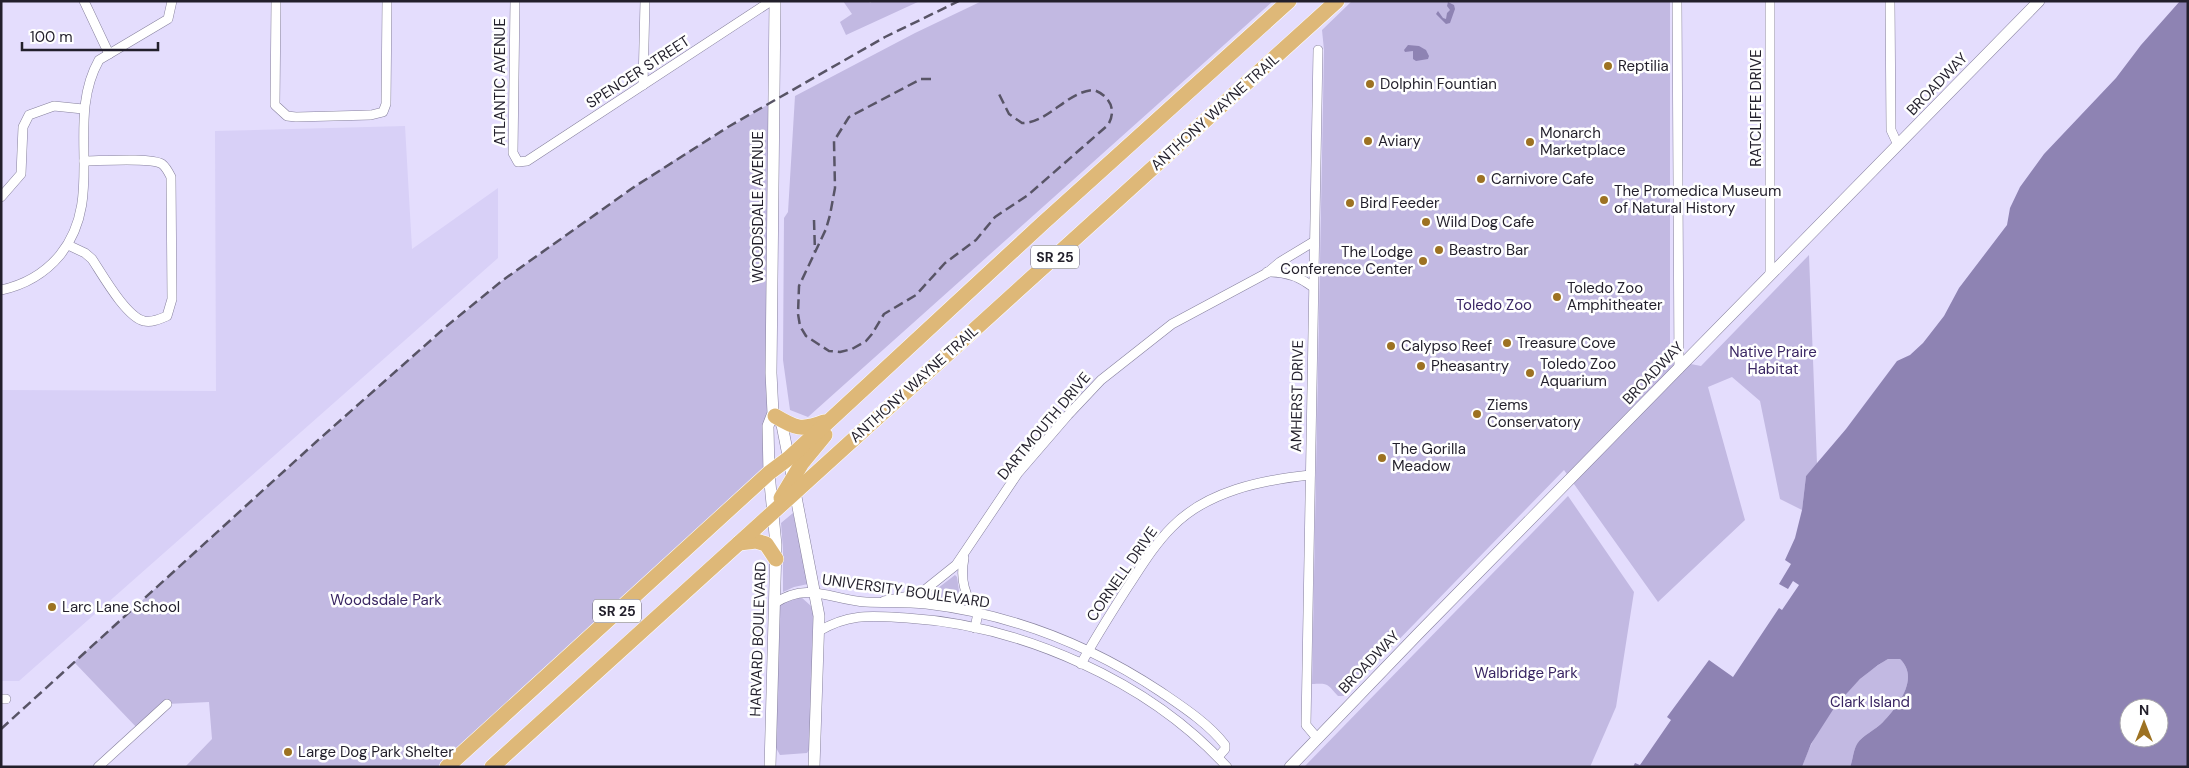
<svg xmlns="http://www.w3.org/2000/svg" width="2189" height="768" font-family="'DM Sans',sans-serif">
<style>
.built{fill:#d8d0f7}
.green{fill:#c2b9e2}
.water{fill:#8e83b3;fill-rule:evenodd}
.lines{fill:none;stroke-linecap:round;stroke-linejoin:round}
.minor-casing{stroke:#86809d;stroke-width:10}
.tertiary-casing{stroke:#86809d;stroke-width:12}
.trunk-casing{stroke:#fff;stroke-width:16}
.minor{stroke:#fff;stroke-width:9}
.tertiary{stroke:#fff;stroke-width:11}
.trunk{stroke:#deb878;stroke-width:15}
.rail{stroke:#585466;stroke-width:2.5;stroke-dasharray:10 5;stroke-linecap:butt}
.poi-dot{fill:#9d7222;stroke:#fff;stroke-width:2}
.labels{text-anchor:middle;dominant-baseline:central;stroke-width:5;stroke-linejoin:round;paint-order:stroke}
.shield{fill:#fff;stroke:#64626b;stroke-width:1}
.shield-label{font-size:14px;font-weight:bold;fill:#221f2b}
.poi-label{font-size:15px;fill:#221f2b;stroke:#fff;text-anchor:start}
.street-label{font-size:15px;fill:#221f2b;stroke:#fff}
.park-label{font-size:15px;fill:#3a2663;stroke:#fff}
</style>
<rect width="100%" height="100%" fill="#e4ddfd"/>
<path class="built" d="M 405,126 L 412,249 L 498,188 L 498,258 L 19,681 L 1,681 L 1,390 L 216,391 L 215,131 Z"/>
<g class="green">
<path d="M 843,1 L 869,1 L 870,3 L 873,1 L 920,1 L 846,35 L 840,22 L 852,14 Z"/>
<path d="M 982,1 L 1273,1 L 808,417 L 790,410 L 783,360 L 784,218 L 788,212 L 795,96 L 915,33 Z"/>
<path d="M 1352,1 L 1670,1 L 1670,360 L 1701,366 L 1809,255 L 1817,464 L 1806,476 L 1802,510 L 1780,499 L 1760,401 L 1732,377 L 1708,387 L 1745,520 L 1658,602 L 1564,470 L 1344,696 L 1338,696 C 1327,684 1329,683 1312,684 L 1324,50 L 1322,30 Z"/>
<path d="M 774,101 L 769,473 L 447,767 L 185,767 L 212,739 L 209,702 L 167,704 L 139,730 L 74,662 L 403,365 L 503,280 L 634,187 L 679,157 Z"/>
<path d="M 1568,496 L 1634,592 L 1616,707 L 1590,767 L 1304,767 Z"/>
<path d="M 793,513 L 808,584 L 794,587 L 783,592 L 783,550 L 781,523 Z"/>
<path d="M 955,575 L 957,577 L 959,591 L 964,603 L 959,605 L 925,598 Z"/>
<path d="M 801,597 L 811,606 L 813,614 L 811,747 L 807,753 L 780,755 L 774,744 L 778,609 L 784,601 Z"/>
<path d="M 1888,659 L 1900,659 C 1920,678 1898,706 1883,722 C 1876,730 1862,735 1857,744 C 1853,751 1853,760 1850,767 L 1802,767 C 1805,760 1807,752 1811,745 C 1827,711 1856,677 1888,659 Z"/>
</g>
<g class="water">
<path d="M 2180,1 L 2188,1 L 2188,767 L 1850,767 C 1853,760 1853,751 1857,744 C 1862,735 1876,730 1883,722 C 1898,706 1920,678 1900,659 L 1888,659 L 1878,665 L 1860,679 L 1836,705 L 1811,744 L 1802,767 L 1633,767 L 1635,763 L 1640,765 L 1671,720 L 1667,717 L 1709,660 L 1733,677 L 1779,608 L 1782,610 L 1799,585 L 1793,581 L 1788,589 L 1779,584 L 1791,564 L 1785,560 L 1795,538 L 1802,510 L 1806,476 L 1846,429 L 1897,361 L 1910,355 L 1923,343 L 1944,316 L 1959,288 L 2007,225 L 2010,208 L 2020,187 L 2044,154 L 2116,78 L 2141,45 ZM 2129,708 L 2159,708 L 2159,738 L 2129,738 Z"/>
<path d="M 1448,2 L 1454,5 L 1455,9 L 1450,23 L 1446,24 L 1436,14 L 1438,11 L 1443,18 L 1446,19 L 1447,13 L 1450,10 L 1447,6 Z"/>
<path d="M 1408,45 L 1419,46 L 1426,50 L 1429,56 L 1428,59 L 1416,61 L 1413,59 L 1413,51 L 1405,52 L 1404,50 Z"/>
</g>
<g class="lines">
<defs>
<g id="minor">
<path d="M 84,1 L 109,54"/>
<path d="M 276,1 L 275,105 L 287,116 L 296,117 L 371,115 L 383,112 L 386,104 L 387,1"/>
<path d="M 515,1 L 513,153 L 518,162 L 527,161 L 771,1"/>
<path d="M 1677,1 L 1679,369"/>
<path d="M 1770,1 L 1770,274"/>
<path d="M 1890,1 L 1891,130 L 1898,145"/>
<path d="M 643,85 L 645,1"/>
<path d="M 1,197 L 21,174 L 23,127 L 29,115 L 54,106 L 83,109"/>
<path d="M 68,245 L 85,253 L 92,259 C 102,274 126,317 144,321 C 151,323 160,319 167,316 L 172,299 L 171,177 C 169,173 166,167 162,164 C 151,157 100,161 84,161"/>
<path d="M 1267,272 C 1285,271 1299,276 1313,287"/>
<path d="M 1,290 C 24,285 45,273 60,255 C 107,197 64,122 99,60 L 168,19 L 172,1"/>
<path d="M 964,558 C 960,579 964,596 978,613 L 975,628"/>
<path d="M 884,601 L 914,595 L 926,589 L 956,565 L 1018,473 L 1068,415 L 1101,380 L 1172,324 L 1267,273 L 1280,262 L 1313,242"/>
<path d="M 775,603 C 809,581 831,600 866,602 C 886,603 906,602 926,604 C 1011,614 1090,645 1161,692 C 1183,707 1209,724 1225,745 L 1225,749 L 1218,757"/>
<path d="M 819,631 C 850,613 871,616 907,618 C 1021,625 1149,681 1227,767"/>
<path d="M 1081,664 C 1095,638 1111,613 1127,588 C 1141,567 1154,545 1172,527 C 1207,491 1262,480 1310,475"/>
<path d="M 1,699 L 6,699"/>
<path d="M 1317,738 L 1306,725 L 1318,50"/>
<path d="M 98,767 L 167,704"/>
</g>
<g id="tertiary">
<path d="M 776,416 L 782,425 L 785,440 L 819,616 L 814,767"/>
<path d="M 770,767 L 776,545 L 769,473 L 768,426 L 773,413 L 771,373 L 775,1"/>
<path d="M 1290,767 L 1418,634 L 2039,1"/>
</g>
<g id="trunk">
<path d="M 775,416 C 795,428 801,431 824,422"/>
<path d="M 781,498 L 802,463 L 825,435"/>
<path d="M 739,543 L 756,541 L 766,544 L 776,559"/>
<path d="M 447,767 L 769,473 L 789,458 L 1043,223 L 1289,1"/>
<path d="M 492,767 L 1337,1"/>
</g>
</defs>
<use href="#minor" class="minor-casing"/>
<use href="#tertiary" class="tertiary-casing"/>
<use href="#trunk" class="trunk-casing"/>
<use href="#minor" class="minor"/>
<use href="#tertiary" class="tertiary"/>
<use href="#trunk" class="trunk"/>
<g class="rail">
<path d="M 931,79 L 921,79 L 849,117 L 834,141 L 835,188 L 830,215 L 826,229 L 799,286 L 798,314 L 800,326 L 806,336 L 829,351 L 840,352 L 852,349 L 866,341 L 872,334 L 884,314 L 916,295 L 945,263 L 976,240 L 995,217 L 1028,195 L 1108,125 C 1117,110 1110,96 1094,90 C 1067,91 1049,123 1022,123 L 1009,114 L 997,90"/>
<path d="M 814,220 L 815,252"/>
<path d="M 1,729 L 316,442 L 448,325 L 503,280 L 634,187 L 728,127 L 885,37 L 959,1"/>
</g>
</g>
<g class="poi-dot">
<circle cx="1608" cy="66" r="5"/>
<circle cx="1370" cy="84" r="5"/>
<circle cx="1368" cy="141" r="5"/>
<circle cx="1530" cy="142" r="5"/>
<circle cx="1481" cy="179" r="5"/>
<circle cx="1604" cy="200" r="5"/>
<circle cx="1350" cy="203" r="5"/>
<circle cx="1426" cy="222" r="5"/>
<circle cx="1439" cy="250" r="5"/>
<circle cx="1423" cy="261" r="5"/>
<circle cx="1557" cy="297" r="5"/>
<circle cx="1507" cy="343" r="5"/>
<circle cx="1391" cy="346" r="5"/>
<circle cx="1421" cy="366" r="5"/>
<circle cx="1530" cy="373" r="5"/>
<circle cx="1477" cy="414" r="5"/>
<circle cx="1382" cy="458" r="5"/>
<circle cx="52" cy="607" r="5"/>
<circle cx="288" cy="752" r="5"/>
</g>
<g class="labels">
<g class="shield">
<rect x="1031" y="245.5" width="48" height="23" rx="4"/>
<rect x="593" y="599.5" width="48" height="23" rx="4"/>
</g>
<g class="shield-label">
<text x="1055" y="257">SR 25</text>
<text x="617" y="611">SR 25</text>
</g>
<g class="poi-label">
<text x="1618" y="66">Reptilia</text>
<text x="1380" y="84">Dolphin Fountian</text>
<text x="1540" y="133">Monarch<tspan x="1540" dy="17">Marketplace</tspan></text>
<text x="1378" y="141">Aviary</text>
<text x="1491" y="179">Carnivore Cafe</text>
<text x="1614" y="191">The Promedica Museum<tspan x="1614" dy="17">of Natural History</tspan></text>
<text x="1360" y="203">Bird Feeder</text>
<text x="1436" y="222">Wild Dog Cafe</text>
<text x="1449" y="250">Beastro Bar</text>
<text x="1413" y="252" text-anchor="end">The Lodge<tspan x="1413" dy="17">Conference Center</tspan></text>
<text x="1567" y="288">Toledo Zoo<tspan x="1567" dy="17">Amphitheater</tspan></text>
<text x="1517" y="343">Treasure Cove</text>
<text x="1401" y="346">Calypso Reef</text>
<text x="1540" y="364">Toledo Zoo<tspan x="1540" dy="17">Aquarium</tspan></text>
<text x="1431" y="366">Pheasantry</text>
<text x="1487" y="405">Ziems<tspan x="1487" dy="17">Conservatory</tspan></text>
<text x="1392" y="449">The Gorilla<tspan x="1392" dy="17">Meadow</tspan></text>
<text x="62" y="607">Larc Lane School</text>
<text x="298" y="752">Large Dog Park Shelter</text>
</g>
<g class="street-label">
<text transform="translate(638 72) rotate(-33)">SPENCER STREET</text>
<text transform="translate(500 82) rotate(-90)">ATLANTIC AVENUE</text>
<text transform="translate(1937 84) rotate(-46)">BROADWAY</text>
<text transform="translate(1756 108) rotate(-90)">RATCLIFFE DRIVE</text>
<text transform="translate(1215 112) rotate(-42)">ANTHONY WAYNE TRAIL</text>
<text transform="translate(758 207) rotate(-90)">WOODSDALE AVENUE</text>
<text transform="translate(1653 373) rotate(-46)">BROADWAY</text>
<text transform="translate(914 384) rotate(-42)">ANTHONY WAYNE TRAIL</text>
<text transform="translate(1297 396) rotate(-89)">AMHERST DRIVE</text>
<text transform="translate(1044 426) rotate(-50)">DARTMOUTH DRIVE</text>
<text transform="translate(1122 574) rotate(-55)">CORNELL DRIVE</text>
<text transform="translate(906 591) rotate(8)">UNIVERSITY BOULEVARD</text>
<text transform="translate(758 639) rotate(-88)">HARVARD BOULEVARD</text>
<text transform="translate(1369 662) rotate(-46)">BROADWAY</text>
</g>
<g class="park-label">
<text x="1494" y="305">Toledo Zoo</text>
<text x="1773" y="352">Native Praire<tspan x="1773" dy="17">Habitat</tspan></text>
<text x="386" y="600">Woodsdale Park</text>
<text x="1526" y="673">Walbridge Park</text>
<text x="1870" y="702">Clark Island</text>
</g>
</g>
<rect width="2189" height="768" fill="none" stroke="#221f2b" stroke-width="5"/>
<g transform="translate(2144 723)"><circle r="24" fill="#ffffff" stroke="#a7a5aa"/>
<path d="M0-4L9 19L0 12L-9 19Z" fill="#9d7222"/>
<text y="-8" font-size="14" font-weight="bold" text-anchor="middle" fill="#221f2b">N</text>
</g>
<path d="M22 42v8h136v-8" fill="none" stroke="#221f2b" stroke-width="2.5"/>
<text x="30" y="42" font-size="15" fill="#221f2b" stroke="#ffffff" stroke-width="4" paint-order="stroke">100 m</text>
</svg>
